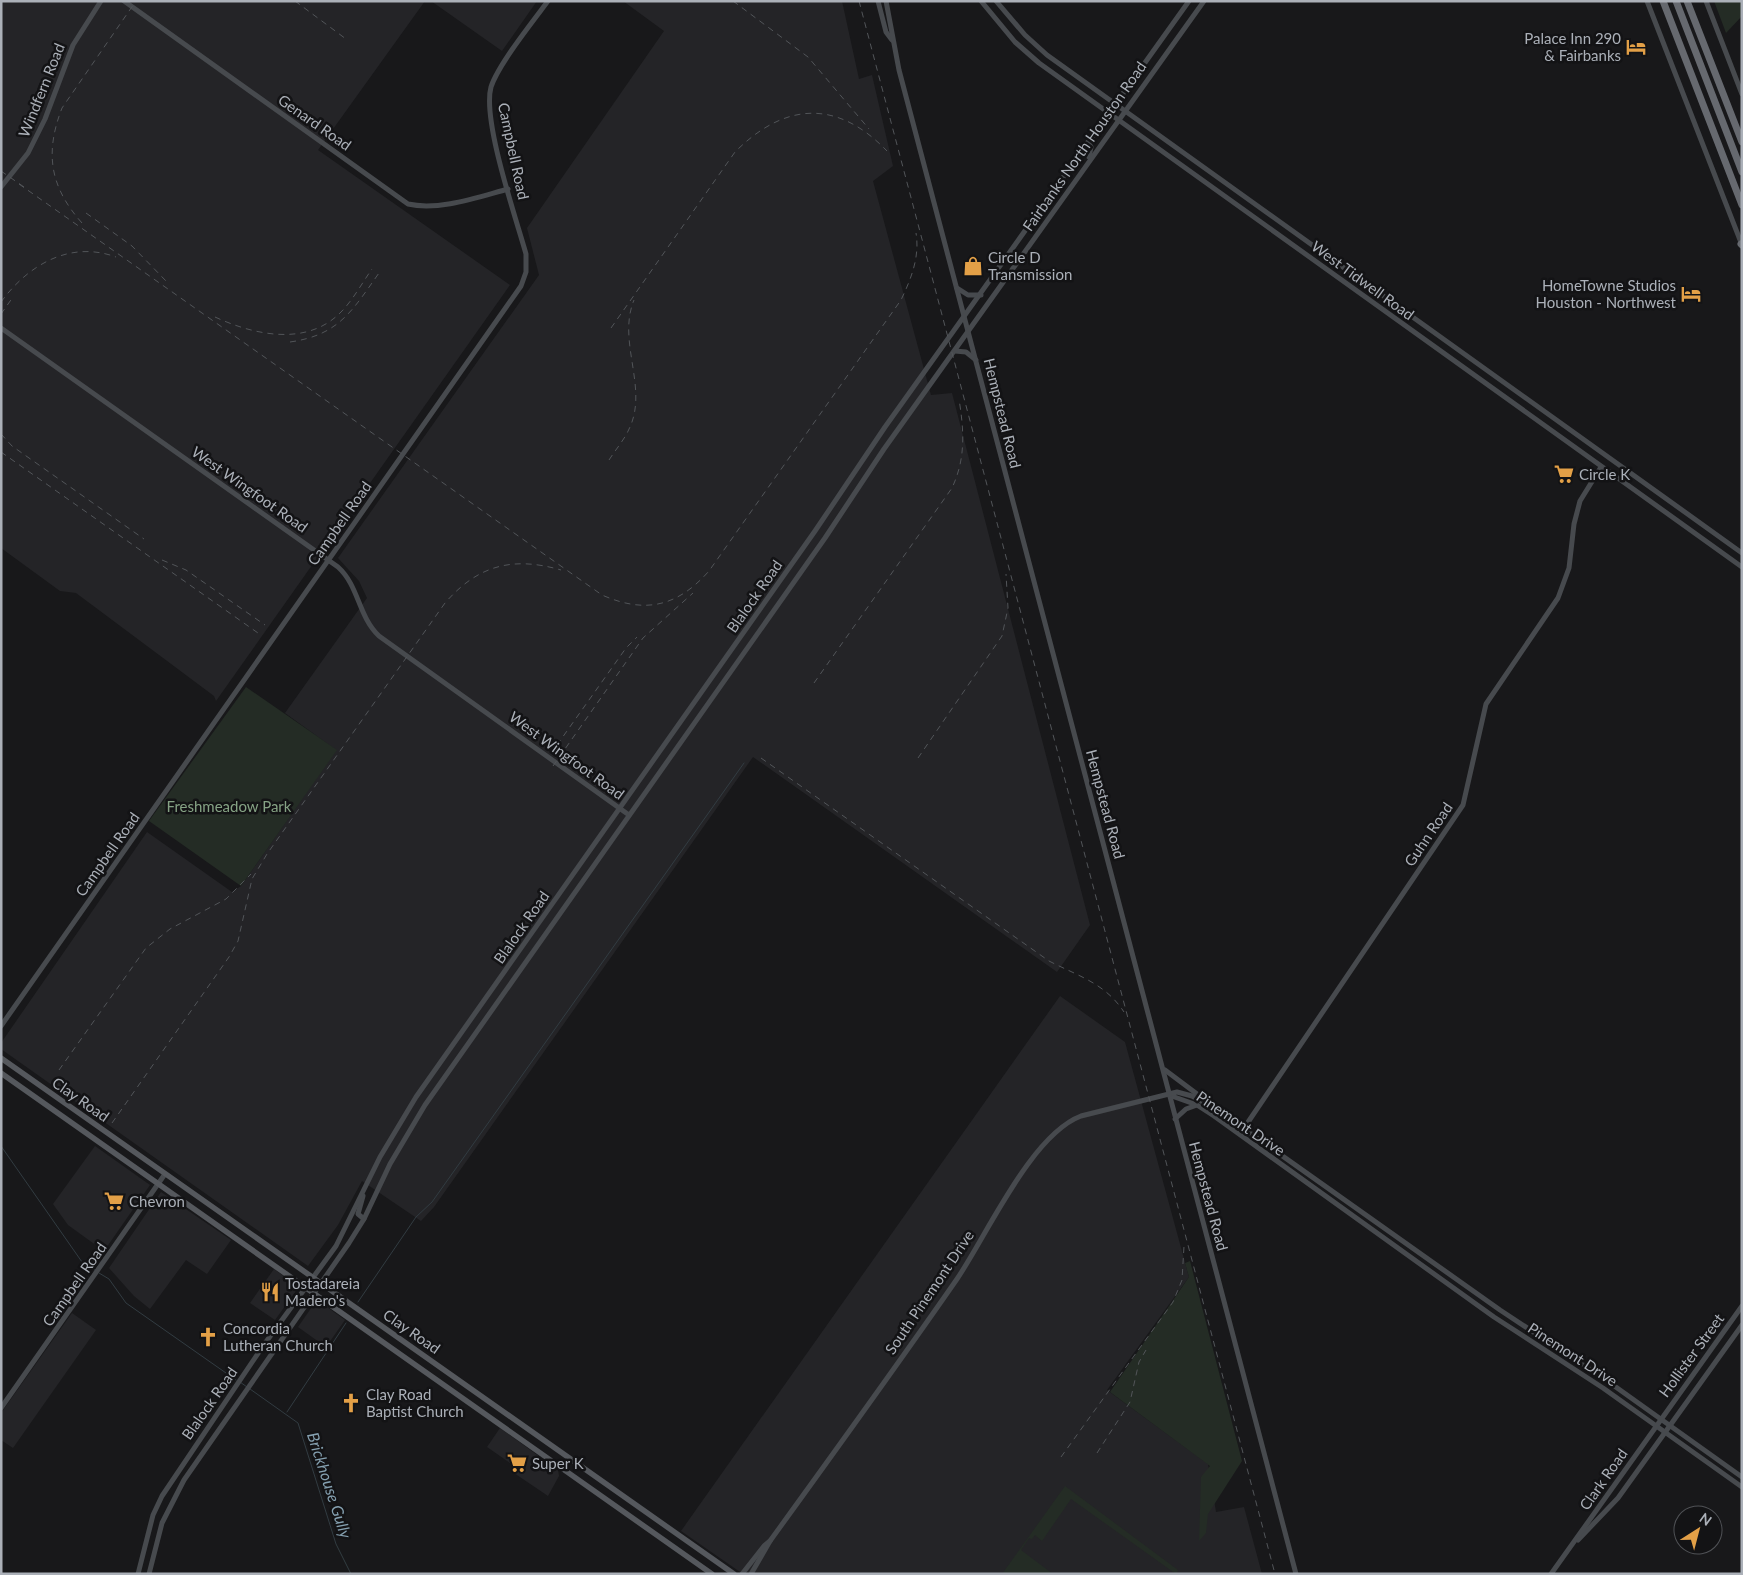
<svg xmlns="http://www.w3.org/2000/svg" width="1743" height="1575" font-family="Lato,sans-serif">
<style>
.built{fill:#242427}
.green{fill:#242c25}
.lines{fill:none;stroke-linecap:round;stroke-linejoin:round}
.stream{stroke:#323c42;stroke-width:1}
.secondary{stroke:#474a4e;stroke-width:5}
.primary{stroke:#55585d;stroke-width:5.5}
.highway{stroke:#66696f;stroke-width:7}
.rail{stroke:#525559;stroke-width:1;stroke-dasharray:6 5;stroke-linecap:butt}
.labels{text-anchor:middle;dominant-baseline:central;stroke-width:5;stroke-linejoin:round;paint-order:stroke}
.poi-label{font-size:15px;fill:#abb0b8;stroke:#131315;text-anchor:start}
.street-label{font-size:15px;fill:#abb0b8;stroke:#131315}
.park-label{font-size:15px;fill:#85a284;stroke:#131315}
.water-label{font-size:16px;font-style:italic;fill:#85a0b0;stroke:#131315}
</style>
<rect width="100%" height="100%" fill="#18181a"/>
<g class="built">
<path d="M 1,1 L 425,1 L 318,150 L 510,285 L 216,701 L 214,696 L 76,593 L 60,591 L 1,548 Z"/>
<path d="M 431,1 L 537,1 L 502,51 Z"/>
<path d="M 623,1 L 842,1 L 859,79 L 872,75 L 893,166 L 873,181 L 931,395 L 952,393 L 1090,925 L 1057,972 L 753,757 L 434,1207 L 421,1221 L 362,1181 L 338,1225 L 308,1266 L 1,1049 L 1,1043 L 147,832 L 232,892 L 241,886 L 336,750 L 285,713 L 367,598 L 359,581 L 338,558 L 539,275 L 527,228 L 664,31 Z"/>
<path d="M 1060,996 L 1125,1042 L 1189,1277 L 1107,1390 L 1208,1464 L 1216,1512 L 1244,1507 L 1262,1574 L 743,1574 L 681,1531 Z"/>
<path d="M 95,1146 L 150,1185 L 104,1251 L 68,1225 L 53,1204 Z"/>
<path d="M 161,1192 L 231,1240 L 207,1274 L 186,1260 L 150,1309 L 134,1296 L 109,1268 Z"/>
<path d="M 274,1269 L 295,1284 L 296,1291 L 275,1320 L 250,1303 Z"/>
<path d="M 320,1302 L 345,1320 L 326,1347 L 298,1327 L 314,1304 Z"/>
<path d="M 72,1313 L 96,1330 L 13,1448 L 1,1440 L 1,1413 Z"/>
<path d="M 500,1428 L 558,1470 L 559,1476 L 548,1496 L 514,1473 L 517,1468 L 487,1447 Z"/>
</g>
<g class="green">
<path d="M 1714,1 L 1742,1 L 1742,16 L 1726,33 Z"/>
<path d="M 246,687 L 337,750 L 241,886 L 149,821 Z"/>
<path d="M 1190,1261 L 1242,1461 L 1208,1514 L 1206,1533 L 1199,1541 L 1201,1477 L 1210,1466 L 1110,1392 L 1189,1277 L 1185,1263 Z"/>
<path d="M 1065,1486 L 1178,1570 L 1176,1574 L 1071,1499 L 1042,1541 L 1035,1535 L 1032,1539 L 1029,1538 L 1021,1550 L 1053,1574 L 1002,1574 Z"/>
</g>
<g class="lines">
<g class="stream">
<path d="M 1,1146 L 82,1262 L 95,1270"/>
<path d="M 99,1273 L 109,1279 L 126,1303 L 236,1380"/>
<path d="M 358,1302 L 416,1217 L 432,1202 L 744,763"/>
<path d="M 240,1382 L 247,1387"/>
<path d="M 250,1389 L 298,1423 L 336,1544 L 351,1574"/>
<path d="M 287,1412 L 346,1323"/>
</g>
<g class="secondary">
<path d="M 124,1 L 408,204 C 439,211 478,197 508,189"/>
<path d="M 878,1 L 886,32 L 892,40"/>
<path d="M 886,1 L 899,70 L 1296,1574"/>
<path d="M 981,1 L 1015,42 L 1039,63 L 1742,567"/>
<path d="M 996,1 L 1025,35 L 1047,55 L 1742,553"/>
<path d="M 1647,1 L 1742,245"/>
<path d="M 1706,1 L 1742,94"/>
<path d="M 1088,142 L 1091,147 L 1089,157"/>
<path d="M 1,187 L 28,153 L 45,119 L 73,45 L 101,1"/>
<path d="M 957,288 L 968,295 L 981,295"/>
<path d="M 1,328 L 338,567 C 359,586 358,616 379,636 L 629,815"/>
<path d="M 955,351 L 966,352 L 976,360"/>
<path d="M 1,1026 L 521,286 L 526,272 L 526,254 C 516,218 482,120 491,87 C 498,65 533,21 548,1"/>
<path d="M 1165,1070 L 1197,1094 L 1200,1099"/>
<path d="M 1169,1095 L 1197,1105 L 1214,1116 L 1494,1317 L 1603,1388 L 1742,1487"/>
<path d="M 1175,1119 L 1186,1109 L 1197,1105"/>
<path d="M 1240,1134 L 1463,805 L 1486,704 L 1558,598 L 1569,568 L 1574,524 L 1580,501 L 1601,467"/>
<path d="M 363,1196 L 358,1214 L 364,1219"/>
<path d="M 1,1408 L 165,1174"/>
<path d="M 1578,1540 L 1618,1498 L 1742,1325"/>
<path d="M 138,1574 L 153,1515 L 162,1496 L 263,1346 L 336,1246 L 380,1157 L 416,1097 L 815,531 L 885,427 L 1189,1"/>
<path d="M 149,1574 L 162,1523 L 184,1480 L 349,1243 L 364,1219 L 390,1164 L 425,1105 L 825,538 L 884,449 L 1204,1"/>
<path d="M 742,1574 L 764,1546 L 770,1541"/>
<path d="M 751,1574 L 770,1541 C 833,1454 896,1367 957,1279 C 987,1235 1031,1135 1081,1116 L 1177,1092 L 1192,1096 L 1219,1111 L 1500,1310 L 1606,1380 L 1742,1477"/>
<path d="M 1551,1574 L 1742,1306"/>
</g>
<g class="primary">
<path d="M 1,1058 L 734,1574"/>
<path d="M 1,1073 L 712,1574"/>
</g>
<g class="highway">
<path d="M 1663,1 L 1742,205"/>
<path d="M 1676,1 L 1742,172"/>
<path d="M 1687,1 L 1742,142"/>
<path d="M 1741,244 L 1742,245"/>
</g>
<g class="rail">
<path d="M 295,1 L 346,39"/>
<path d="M 733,1 L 808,57 L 869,129"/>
<path d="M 859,1 L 1275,1574"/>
<path d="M 1,171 L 24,187"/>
<path d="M 19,184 L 602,595 C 645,614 677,607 709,571 L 901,300 C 911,279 920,257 916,233"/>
<path d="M 86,213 L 132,246 L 167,282"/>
<path d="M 82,223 C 49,186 45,152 62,108 L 136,1"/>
<path d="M 1,302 C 28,265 70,240 116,257"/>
<path d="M 1,314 L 13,297"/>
<path d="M 215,317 C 254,335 307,347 341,312 C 353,300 362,283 372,269"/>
<path d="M 611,328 L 735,152 C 785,102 837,99 887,151"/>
<path d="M 290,342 C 339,335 352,311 379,273"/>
<path d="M 1,434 L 12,446 L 144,539"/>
<path d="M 1,452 L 258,633"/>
<path d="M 609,460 C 616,449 625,439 630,427 C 648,387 617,341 634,300"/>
<path d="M 162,560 L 186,570 L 265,625"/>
<path d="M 814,683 L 952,488 C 966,458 964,431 959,399"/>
<path d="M 557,745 L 626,648 L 637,637"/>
<path d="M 761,758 L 1049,961 C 1078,976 1105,983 1124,1012"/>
<path d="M 918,758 L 1002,636 L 1008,608 L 1006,574"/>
<path d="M 553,766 L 643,638 L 693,593"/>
<path d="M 59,1070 L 146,948 L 170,929 L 226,899 L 251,874"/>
<path d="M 112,1123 L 229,957 L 238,941 L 252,879 L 267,854 L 445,603 C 478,565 513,556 561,570"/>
<path d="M 1097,1453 L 1130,1402 L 1139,1362 L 1146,1350"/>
<path d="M 1061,1457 L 1173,1302 L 1182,1280 L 1184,1246"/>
</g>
</g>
<defs>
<symbol id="hotel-bare" viewBox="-9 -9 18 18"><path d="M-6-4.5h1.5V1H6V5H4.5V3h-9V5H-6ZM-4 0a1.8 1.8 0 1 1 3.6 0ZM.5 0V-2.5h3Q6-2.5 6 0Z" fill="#e3a047" stroke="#131315" stroke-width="2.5" paint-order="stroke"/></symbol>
<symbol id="shop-bare" viewBox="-9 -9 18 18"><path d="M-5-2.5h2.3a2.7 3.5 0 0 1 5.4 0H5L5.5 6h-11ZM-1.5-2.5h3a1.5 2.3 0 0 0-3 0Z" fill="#e3a047" stroke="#131315" stroke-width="2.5" paint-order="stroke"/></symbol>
<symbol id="supermarket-bare" viewBox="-9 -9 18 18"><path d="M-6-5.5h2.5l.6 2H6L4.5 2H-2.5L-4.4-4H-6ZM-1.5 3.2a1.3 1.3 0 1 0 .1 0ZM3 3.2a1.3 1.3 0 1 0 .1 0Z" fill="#e3a047" stroke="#131315" stroke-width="2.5" paint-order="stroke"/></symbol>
<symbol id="restaurant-bare" viewBox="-9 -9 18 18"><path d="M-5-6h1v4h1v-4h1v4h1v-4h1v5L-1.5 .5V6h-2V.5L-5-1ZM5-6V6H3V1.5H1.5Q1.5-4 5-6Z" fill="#e3a047" stroke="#131315" stroke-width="2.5" paint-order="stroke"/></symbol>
<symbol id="church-bare" viewBox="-9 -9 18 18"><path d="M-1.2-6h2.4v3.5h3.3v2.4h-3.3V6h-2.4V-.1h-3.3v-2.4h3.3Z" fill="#e3a047" stroke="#131315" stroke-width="2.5" paint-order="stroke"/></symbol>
</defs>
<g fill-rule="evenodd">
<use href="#hotel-bare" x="1622" y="33" width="28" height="28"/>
<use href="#shop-bare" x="959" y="252" width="28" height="28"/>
<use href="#hotel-bare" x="1677" y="280" width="28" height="28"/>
<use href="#supermarket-bare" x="1550" y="460" width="28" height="28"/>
<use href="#supermarket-bare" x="100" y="1187" width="28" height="28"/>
<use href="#restaurant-bare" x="256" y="1278" width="28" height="28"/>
<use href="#church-bare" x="194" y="1323" width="28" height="28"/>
<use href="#church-bare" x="337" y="1389" width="28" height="28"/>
<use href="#supermarket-bare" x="503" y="1449" width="28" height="28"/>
</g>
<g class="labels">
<g class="poi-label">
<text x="1621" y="38" text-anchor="end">Palace Inn 290<tspan x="1621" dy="17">&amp; Fairbanks</tspan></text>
<text x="988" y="257">Circle D<tspan x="988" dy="17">Transmission</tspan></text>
<text x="1676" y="285" text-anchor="end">HomeTowne Studios<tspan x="1676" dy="17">Houston - Northwest</tspan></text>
<text x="1579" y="474">Circle K</text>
<text x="129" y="1201">Chevron</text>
<text x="285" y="1283">Tostadareia<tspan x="285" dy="17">Madero's</tspan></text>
<text x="223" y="1328">Concordia<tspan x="223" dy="17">Lutheran Church</tspan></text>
<text x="366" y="1394">Clay Road<tspan x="366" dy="17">Baptist Church</tspan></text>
<text x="532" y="1463">Super K</text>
</g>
<g class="street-label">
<text transform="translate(41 90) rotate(-68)">Windfern Road</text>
<text transform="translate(315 122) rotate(35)">Genard Road</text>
<text transform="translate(1084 146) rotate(-55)">Fairbanks North Houston Road</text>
<text transform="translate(514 151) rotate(78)">Campbell Road</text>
<text transform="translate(1363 280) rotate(36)">West Tidwell Road</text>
<text transform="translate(1003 413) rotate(76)">Hempstead Road</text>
<text transform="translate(250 489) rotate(35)">West Wingfoot Road</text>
<text transform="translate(339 523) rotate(-55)">Campbell Road</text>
<text transform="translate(754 596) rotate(-55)">Blalock Road</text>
<text transform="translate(567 755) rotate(36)">West Wingfoot Road</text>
<text transform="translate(1106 804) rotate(75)">Hempstead Road</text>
<text transform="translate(1428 834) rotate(-56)">Guhn Road</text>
<text transform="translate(107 854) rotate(-55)">Campbell Road</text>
<text transform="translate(521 927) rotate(-55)">Blalock Road</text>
<text transform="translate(81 1099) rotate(35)">Clay Road</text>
<text transform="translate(1241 1123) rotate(34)">Pinemont Drive</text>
<text transform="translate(1209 1196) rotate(75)">Hempstead Road</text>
<text transform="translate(74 1284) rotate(-55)">Campbell Road</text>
<text transform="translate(929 1292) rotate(-56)">South Pinemont Drive</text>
<text transform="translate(412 1331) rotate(35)">Clay Road</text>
<text transform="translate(1573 1354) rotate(33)">Pinemont Drive</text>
<text transform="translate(1691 1355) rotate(-54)">Hollister Street</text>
<text transform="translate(209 1403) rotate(-55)">Blalock Road</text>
<text transform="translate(1603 1479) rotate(-55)">Clark Road</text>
</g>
<g class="park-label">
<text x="229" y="806">Freshmeadow Park</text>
</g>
<g class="water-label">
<text transform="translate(330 1485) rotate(72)">Brickhouse Gully</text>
</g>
</g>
<rect width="1743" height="1575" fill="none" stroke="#abb0b8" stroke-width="5"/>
<g transform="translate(1698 1530) rotate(36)"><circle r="24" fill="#131315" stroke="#505256"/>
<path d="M0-4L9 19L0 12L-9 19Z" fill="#e3a047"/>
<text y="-8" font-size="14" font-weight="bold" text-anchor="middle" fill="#abb0b8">N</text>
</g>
</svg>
